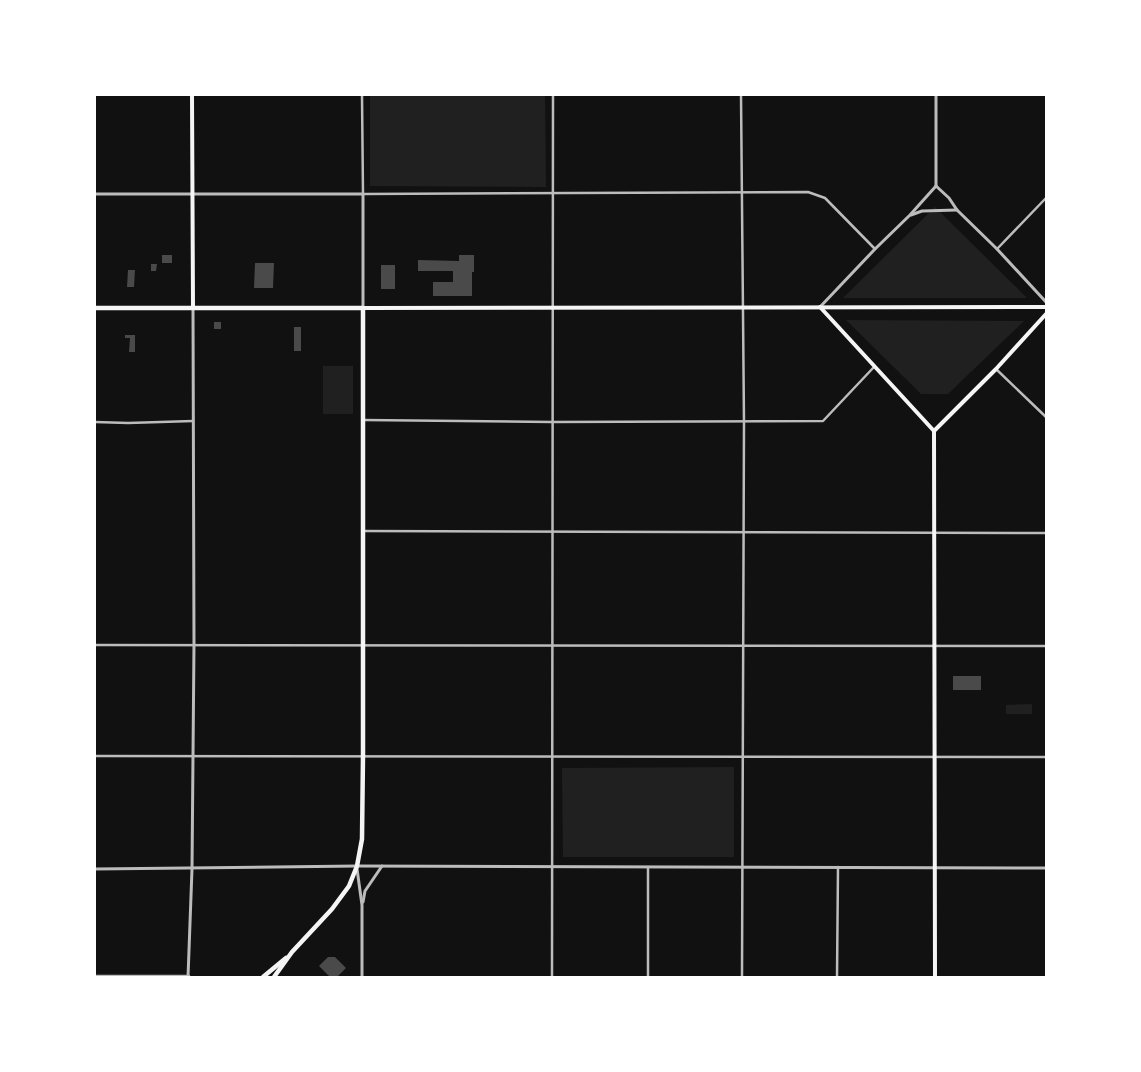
<svg xmlns="http://www.w3.org/2000/svg" width="1141" height="1072" font-family="'PT Sans',sans-serif">
<style>
.green{fill:#202020}
.building{fill:#4a4a4a}
.lines{fill:none;stroke-linecap:round;stroke-linejoin:round}
.minor{stroke:#bcbcbc;stroke-width:2.5}
.tertiary{stroke:#bcbcbc;stroke-width:3}
.secondary{stroke:#f5f5f5;stroke-width:4}
.primary{stroke:#f5f5f5;stroke-width:4}
.trunk{stroke:#f5f5f5;stroke-width:4.5}
</style>
<rect width="100%" height="100%" fill="#111"/>
<g class="green">
<path d="M 370,95 L 545,95 L 546,187 L 370,186 Z"/>
<path d="M 935,207 L 1027,298 L 843,298 Z"/>
<path d="M 846,320 L 1024,321 L 948,394 L 921,394 Z"/>
<rect x="323" y="366" width="30" height="48"/>
<path d="M 1032,704 L 1032,714 L 1006,714 L 1006,705 Z"/>
<path d="M 734,767 L 734,857 L 563,857 L 562,768 Z"/>
</g>
<g class="building">
<rect x="162" y="255" width="10" height="8"/>
<path d="M 459,255 L 474,255 L 474,272 L 472,272 L 472,296 L 433,296 L 433,282 L 453,282 L 453,271 L 418,271 L 418,260 L 459,261 Z"/>
<path d="M 255,263 L 274,263 L 273,288 L 254,288 Z"/>
<path d="M 151,264 L 157,264 L 156,271 L 151,271 Z"/>
<rect x="381" y="265" width="14" height="24"/>
<path d="M 128,270 L 135,270 L 134,287 L 127,287 Z"/>
<rect x="214" y="322" width="7" height="7"/>
<rect x="294" y="327" width="7" height="24"/>
<path d="M 125,335 L 135,335 L 135,352 L 129,352 L 130,338 L 125,338 Z"/>
<rect x="953" y="676" width="28" height="14"/>
<path d="M 328,957 L 335,957 L 346,968 L 337,977 L 330,977 L 319,966 Z"/>
</g>
<g class="lines">
<g class="minor">
<path d="M 362,95 L 363,194 L 808,192 L 825,198 L 875,249"/>
<path d="M 741,95 L 744,422 L 742,977"/>
<path d="M 997,249 L 1046,198"/>
<path d="M 996,369 L 1046,417"/>
<path d="M 363,420 L 552,422 L 823,421 L 874,367"/>
<path d="M 95,422 L 128,423 L 193,421"/>
<path d="M 363,531 L 1046,533"/>
<path d="M 95,645 L 1046,646"/>
<path d="M 95,756 L 1046,757"/>
<path d="M 95,976 L 189,976"/>
<path d="M 552,977 L 553,95"/>
<path d="M 648,977 L 648,867"/>
<path d="M 837,977 L 838,867"/>
</g>
<g class="tertiary">
<path d="M 936,95 L 936,186"/>
<path d="M 936,186 L 949,198 L 957,210 L 997,249 L 1046,302"/>
<path d="M 95,194 L 363,194 L 363,308"/>
<path d="M 911,215 L 922,211 L 957,210"/>
<path d="M 820,307 L 875,249 L 910,215 L 936,186"/>
<path d="M 95,869 L 357,866 L 1046,868"/>
<path d="M 357,869 L 362,905 L 362,977"/>
<path d="M 363,902 L 365,891 L 382,866"/>
<path d="M 188,977 L 192,869 L 194,644 L 193,308"/>
</g>
<g class="secondary">
<path d="M 192,95 L 193,308"/>
<path d="M 820,307 L 934,431"/>
<path d="M 934,431 L 935,977"/>
<path d="M 934,431 L 996,369 L 1046,314"/>
</g>
<path class="primary" d="M 363,308 L 1046,307"/>
<g class="trunk">
<path d="M 95,308 L 363,308 L 363,756 L 362,839 L 357,866 L 349,886 L 332,909 L 292,952 L 274,977"/>
<path d="M 263,977 L 286,958"/>
</g>
</g>
<rect width="1141" height="1072" fill="none" stroke="#ffffff" stroke-width="192"/>
</svg>
